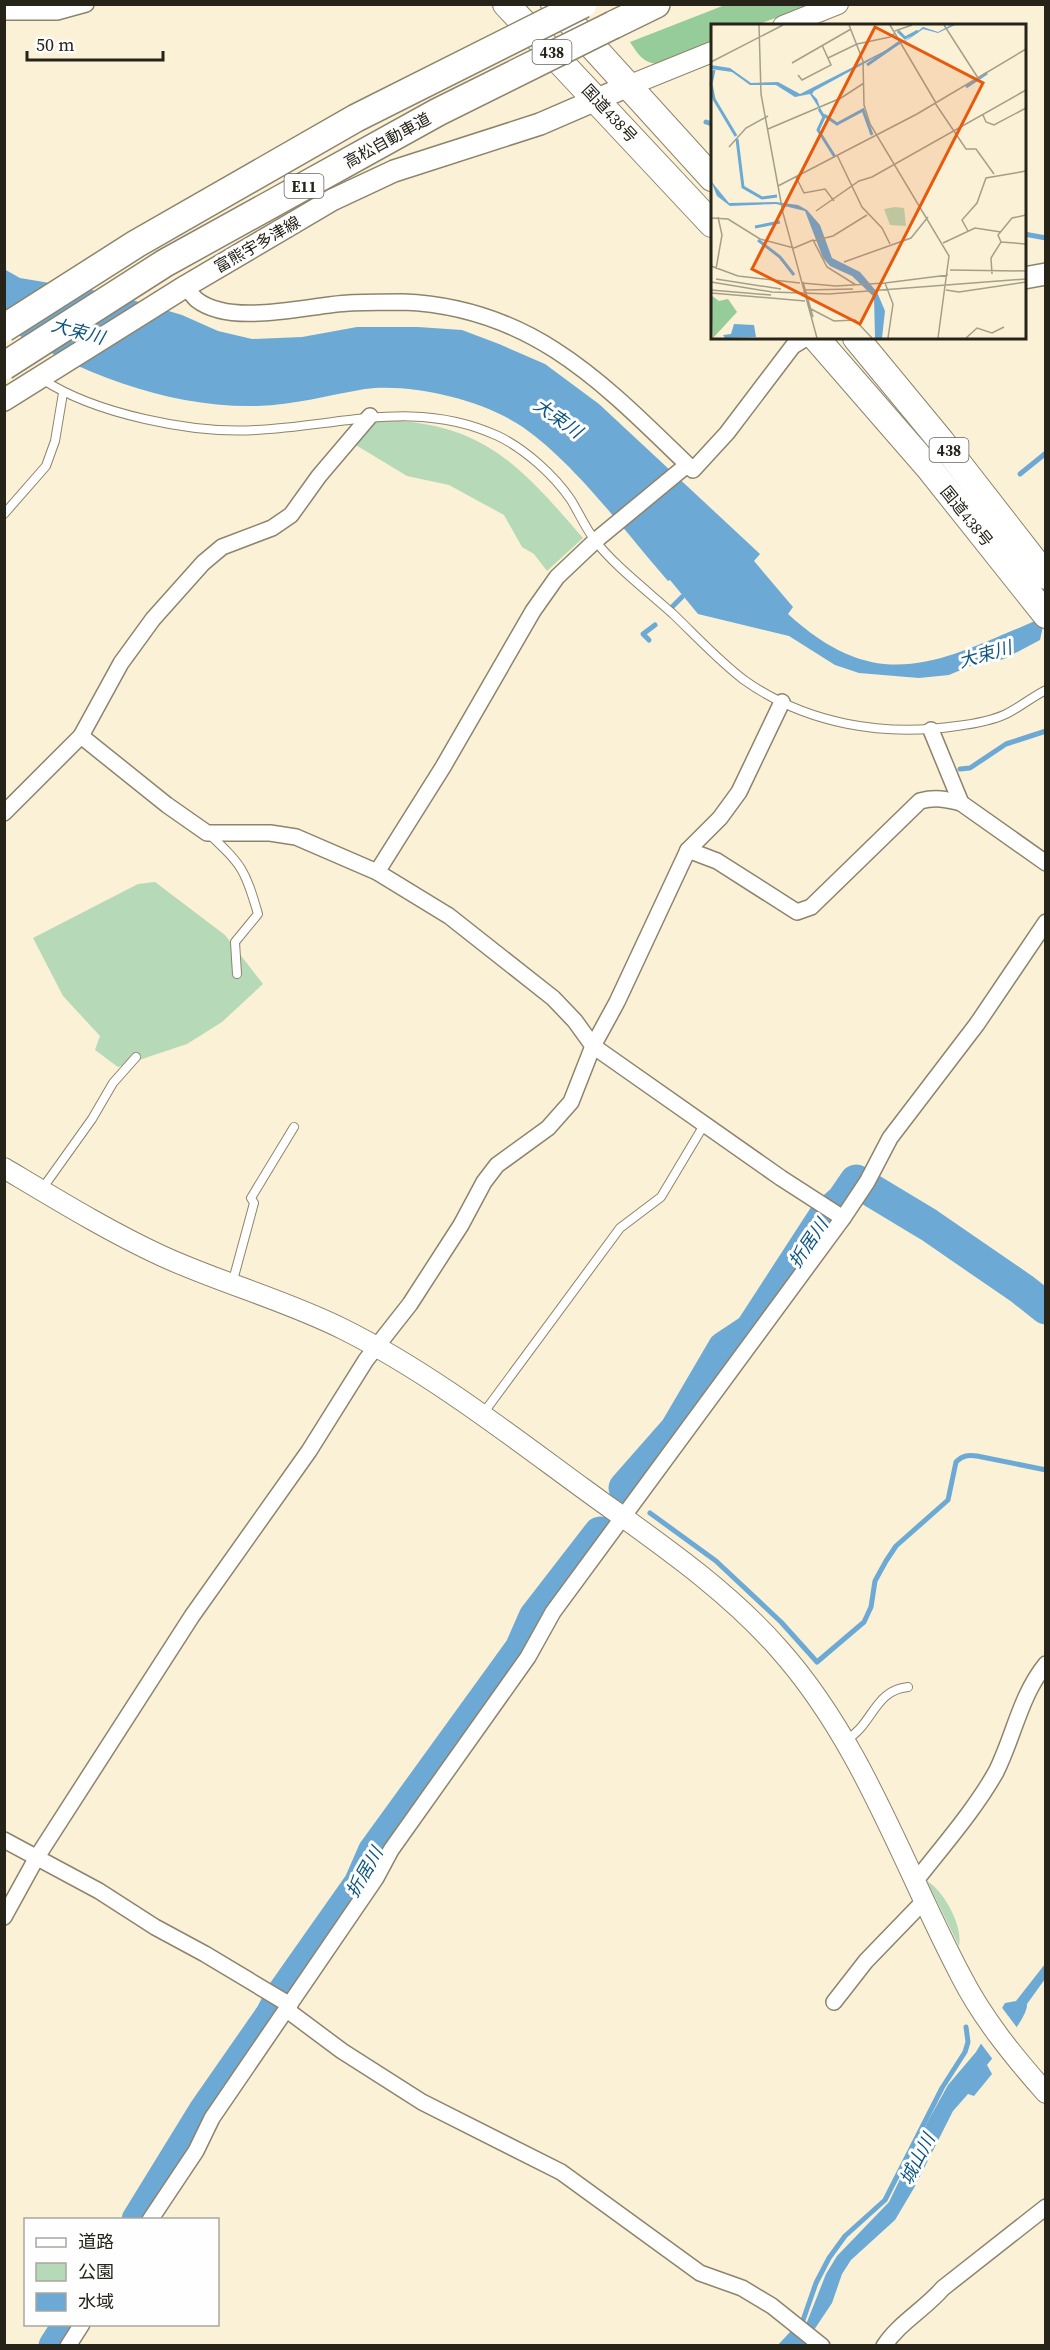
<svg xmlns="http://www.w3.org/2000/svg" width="1050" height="2350" font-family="'Source Serif 4','Noto Sans JP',serif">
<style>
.green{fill:#b6dab8}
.forest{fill:#95cc9a}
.water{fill:#6da9d5}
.pier{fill:#faf1d6}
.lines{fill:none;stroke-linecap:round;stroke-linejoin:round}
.stream{stroke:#6da9d5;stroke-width:5}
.river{stroke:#6da9d5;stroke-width:33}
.service-casing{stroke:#8d846c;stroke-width:10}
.minor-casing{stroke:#8d846c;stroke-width:18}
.tertiary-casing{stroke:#8d846c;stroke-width:22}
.secondary-casing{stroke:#8d846c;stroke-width:24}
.trunk-casing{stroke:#8d846c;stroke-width:28}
.motorway-casing{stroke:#8d846c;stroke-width:30}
.service{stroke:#fff;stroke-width:8}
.minor{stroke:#fff;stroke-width:15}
.tertiary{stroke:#fff;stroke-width:20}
.secondary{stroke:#fff;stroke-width:21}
.trunk{stroke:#fff;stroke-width:26}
.motorway{stroke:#fff;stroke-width:27}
.motorway-bridge-casing{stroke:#8d846c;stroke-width:30;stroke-linecap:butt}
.motorway-bridge{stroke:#fff;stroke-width:27}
.labels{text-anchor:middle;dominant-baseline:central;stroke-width:6;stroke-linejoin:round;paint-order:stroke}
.shield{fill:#fefefe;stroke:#67655e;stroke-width:1.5}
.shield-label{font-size:15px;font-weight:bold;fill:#262319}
.street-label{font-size:16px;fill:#262319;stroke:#fefefe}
.water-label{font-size:18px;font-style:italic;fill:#0d5580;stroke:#fefefe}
.inset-river{fill:none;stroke:#6da9d5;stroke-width:3}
.inset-road{fill:none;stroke:#a59f8a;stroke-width:1.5}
.view{fill:#e8590c;fill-opacity:0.15;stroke:#e8590c;stroke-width:3}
.inset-edge{fill:none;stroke:#262319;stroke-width:3}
</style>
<rect width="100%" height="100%" fill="#faf1d6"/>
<g class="green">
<path d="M 377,420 C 482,421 519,464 583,538 L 547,571 L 534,554 L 522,547 L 504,515 L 449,485 L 407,476 L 354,444 Z"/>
<path d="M 155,882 L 225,935 L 263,984 L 222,1022 L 187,1044 L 118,1067 L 95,1050 L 100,1036 L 63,996 L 33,938 L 138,884 Z"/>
<path d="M 927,1881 C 944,1891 963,1926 959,1946 Z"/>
</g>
<path class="forest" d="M 725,5 L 810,5 L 757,25 L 712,26 L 712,43 L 657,64 C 642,62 638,54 630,42 Z"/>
<g class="water">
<path d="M 4,269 L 20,278 L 109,293 L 182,315 L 218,331 L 252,339 L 302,337 L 357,327 L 418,327 L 462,330 L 499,344 L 545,364 L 599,404 L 760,554 L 754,561 L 793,607 L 788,614 C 883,701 944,658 1045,617 L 1040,640 L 1004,659 L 970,666 L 949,675 L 919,678 L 859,673 L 835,665 L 789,636 L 698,614 L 670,580 L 668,581 C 626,533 571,458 518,424 C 479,399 410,383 365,389 C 329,395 294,405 257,406 C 167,408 80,373 5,327 Z"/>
<path d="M 1045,1964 L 1045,1979 L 1027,2004 C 1028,2018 996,2053 987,2065 L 992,2074 L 974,2096 L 968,2094 L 953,2111 L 914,2188 L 895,2220 L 851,2260 L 842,2274 L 832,2303 L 804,2345 L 777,2346 L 790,2332 L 807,2322 L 826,2274 L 837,2256 L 889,2202 L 928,2121 L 948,2085 L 976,2052 L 1005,2003 L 1016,2001 Z"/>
</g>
<path class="pier" d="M 1000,2005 L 1018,2029 L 994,2061 L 979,2041 Z"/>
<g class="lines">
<g class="stream">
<path d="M 706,122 L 712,124"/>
<path d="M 1024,234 L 1046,238"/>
<path d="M 1020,474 L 1046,453"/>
<path d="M 673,606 L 682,597"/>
<path d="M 649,640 L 643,634 L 655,625"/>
<path d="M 960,769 L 970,768 L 1006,744 L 1046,731"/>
<path d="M 650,1513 L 716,1561 L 781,1622 L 817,1662 L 864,1622 L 871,1607 L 875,1581 L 886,1561 L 896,1546 L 948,1500 L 956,1462 C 963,1455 968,1455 977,1456 L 1046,1470"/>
<path d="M 801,2326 L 816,2283 L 829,2258 L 845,2236 L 885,2200 L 942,2088 L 965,2052 L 968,2042 L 966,2027"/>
</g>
<g class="river">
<path d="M 625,1488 L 676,1430 L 724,1348 L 751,1330 L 825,1216 L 843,1200 L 856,1181 L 929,1225 L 1022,1289 L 1046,1308"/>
<path d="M 138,2220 L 205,2111 L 271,2016 L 284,1992 L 360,1884 L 374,1852 L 521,1649 L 535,1617 L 600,1533"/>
<path d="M 55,2346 L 69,2324"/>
</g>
<defs>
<g id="service">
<path d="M 42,379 C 95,414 193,434 256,430 C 341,426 416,398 498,436 C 525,449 554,475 571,500 C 579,513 585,527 594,539 C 611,563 650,593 673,614 C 696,636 719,661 744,680 C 806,724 883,737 957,726 C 973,724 991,721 1006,714 C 1020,707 1032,697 1046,690"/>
<path d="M 4,514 L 46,466 L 55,441 L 63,393"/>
<path d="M 208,833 C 242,865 245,869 258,914 L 235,942 L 237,974"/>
<path d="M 42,1189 L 92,1119 L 113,1083 L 136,1057"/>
<path d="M 232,1284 L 254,1203 L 251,1198 L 294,1127"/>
<path d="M 482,1415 L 620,1228 L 661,1197 L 704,1125"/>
<path d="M 846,1740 C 873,1725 874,1690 908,1687"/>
</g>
<g id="minor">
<path d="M 4,12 L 57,12 L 86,4"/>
<path d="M 186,286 C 189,290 193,297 197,300 C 232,327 308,305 349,303 C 366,302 385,302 403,302 C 534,307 606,386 693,470 L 727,433 L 793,346 L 806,338"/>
<path d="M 931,730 L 961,803"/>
<path d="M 81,736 L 167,805 L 207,833 L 270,833 L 296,837 L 377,872 L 449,916 L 553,998 L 575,1021 L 593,1046 L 781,1178 L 843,1218"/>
<path d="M 4,813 L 81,736 L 121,663 L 153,619 L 203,563 L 222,547 L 272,528 L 291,515 L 319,476 L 370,416"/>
<path d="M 688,850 L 717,861 L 797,912 L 811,907 L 920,801 C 935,797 946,799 961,803 L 1046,863"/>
<path d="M 377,872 L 443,767 L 533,611 L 557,577 L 595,541 L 687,465"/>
<path d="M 4,1840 L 99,1891 L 155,1927 L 205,1954 L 290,2005"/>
<path d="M 914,1883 C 942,1847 974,1811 996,1772 C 1014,1736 1020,1696 1046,1664"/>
<path d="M 4,1917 L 37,1857 L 192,1616 L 309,1451 L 366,1360 L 410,1304 L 461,1225 L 484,1182 L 497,1165 L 548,1128 L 571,1102 L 593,1046 L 617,1002 L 688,850 L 720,818 L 739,792 L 782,702"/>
<path d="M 834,2002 L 866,1961 L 924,1901"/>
<path d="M 287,2010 L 342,2051 L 422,2102 L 561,2172 L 700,2273 L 742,2288 L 772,2306 L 822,2346"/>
<path d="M 150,2220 L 196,2151 L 212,2118 L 376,1878 L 391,1850 L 528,1657 L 553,1612 L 843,1218 L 867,1182 L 890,1138 L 977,1024 L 1046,922"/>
<path d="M 68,2346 L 82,2324"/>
<path d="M 884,2346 C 899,2323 925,2309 943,2288 L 1046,2207"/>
</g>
<g id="tertiary">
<path d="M 783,26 L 838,4"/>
<path d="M 628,86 L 712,52"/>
<path d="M 4,1168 C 56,1199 108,1231 162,1256 C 221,1283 285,1300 343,1329 C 429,1372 506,1432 584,1489 C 651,1538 724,1586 779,1649 C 863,1743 903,1866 961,1976 C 983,2019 1014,2057 1046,2093"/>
</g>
<g id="secondary">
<path d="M 1024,278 L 1046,274"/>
<path d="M 4,400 L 186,286 L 332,200 L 394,171 L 540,124 L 628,86"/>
</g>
<g id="trunk">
<path d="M 506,4 L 712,224"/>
<path d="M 554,4 L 712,178"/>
<path d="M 816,338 L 929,468 L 1046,615"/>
<path d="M 856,338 L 941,441 L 1046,576"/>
</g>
<path id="motorway" d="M 613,25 L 656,4"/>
</defs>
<use href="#service" class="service-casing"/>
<use href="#minor" class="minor-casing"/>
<use href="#tertiary" class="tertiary-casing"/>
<use href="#secondary" class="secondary-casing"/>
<use href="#trunk" class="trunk-casing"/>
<use href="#motorway" class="motorway-casing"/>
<use href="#service" class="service"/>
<use href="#minor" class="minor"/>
<use href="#tertiary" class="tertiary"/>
<use href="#secondary" class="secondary"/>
<use href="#trunk" class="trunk"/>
<use href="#motorway" class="motorway"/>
<defs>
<g id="motorway-bridge">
<path d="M 4,328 L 136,244 L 356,118 L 583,4"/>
<path d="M 4,366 L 165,263 L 438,112 L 613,25"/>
</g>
</defs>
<use href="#motorway-bridge" class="motorway-bridge-casing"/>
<use href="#motorway-bridge" class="motorway-bridge"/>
</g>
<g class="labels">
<g class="shield">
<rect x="532.5" y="40" width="39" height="24" rx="4.5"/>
<rect x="284.5" y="174" width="39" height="24" rx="4.5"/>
<rect x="929.5" y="438" width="39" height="24" rx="4.5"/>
</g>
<g class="shield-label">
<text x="552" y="52">438</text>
<text x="304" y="186">E11</text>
<text x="949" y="450">438</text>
</g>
<g class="street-label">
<text transform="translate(610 113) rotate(47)">国道438号</text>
<text transform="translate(387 140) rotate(-29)">高松自動車道</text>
<text transform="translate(257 244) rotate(-30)">富熊宇多津線</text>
<text transform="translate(967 516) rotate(51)">国道438号</text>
</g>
<g class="water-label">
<text transform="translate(78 331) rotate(15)">大束川</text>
<text transform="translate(558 418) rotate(35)">大束川</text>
<text transform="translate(985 654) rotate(-16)">大束川</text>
<text transform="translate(808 1243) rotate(-56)">折居川</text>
<text transform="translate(364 1872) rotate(-60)">折居川</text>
<text transform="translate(917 2159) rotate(-63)">城山川</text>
</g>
</g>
<g transform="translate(711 24)">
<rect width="315" height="315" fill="#faf1d6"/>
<path d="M 184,183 L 193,184 L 195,202 L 179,201 L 173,185 Z" fill="#b6dab8"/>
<path d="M 0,271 L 8,277 L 17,275 L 26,288 L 2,314 Z" fill="#95cc9a"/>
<path d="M 240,1 L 244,1 L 227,9 L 212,5 L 198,15 L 103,67 L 101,70 L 106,75 L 111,89 L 99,70 L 84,73 L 65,61 L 39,61 L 21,48 L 0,45 L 0,41 L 19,44 L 40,59 L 67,58 L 89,70 L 197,15 L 212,3 L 227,8 ZM 0,157 L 18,179 L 65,178 L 87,181 L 96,186 L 109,201 L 121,234 L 149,248 L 166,268 L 174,287 L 171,314 L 164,314 L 163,273 L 141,252 L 119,242 L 112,234 L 94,187 L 65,180 L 19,182 L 6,172 ZM 23,300 L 43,301 L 45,313 L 14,314 L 12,311 L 20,310 Z" fill="#6da9d5"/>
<path class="inset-river" d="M 187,7 L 194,14 L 207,7M 156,41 L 189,18M 3,46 L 0,60 L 3,75 L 25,112M 255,63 L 276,49M 108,85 L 113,93 L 107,106 L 124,133M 113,91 L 126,100 L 152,86 L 161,111M 26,115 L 32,163 L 51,174 L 66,172M 44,203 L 69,198M 47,216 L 69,233 L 83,251"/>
<path class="inset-road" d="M 48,1 L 50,70 L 72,189 L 106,314M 138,1 L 152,37 L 153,81 L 159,100 L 238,232 L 227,314M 179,1 L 225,79M 233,1 L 267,54M 184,7 L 201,1M 117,34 L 146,20 L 179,13 L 184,9M 0,38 L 72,1M 81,39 L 140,5M 87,51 L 91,56 L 120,41 L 111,21M 224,79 L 255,125 L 265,125 L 283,150M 272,91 L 275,98 L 283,101 L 315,84M 57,105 L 130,74 L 153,59M 18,123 L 35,104 L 57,92M 126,131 L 151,183 L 171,204 L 179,220M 85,153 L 93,169 L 114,165 L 123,177M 67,162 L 206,90 L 315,25M 105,187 L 148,157 L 161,153 L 315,66M 0,194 L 17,195 L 49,215 L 83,224M 257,207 L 251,196 L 266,179 L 275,154 L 315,147M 102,217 L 122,212 L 156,191M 290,218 L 315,220M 232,219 L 264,204 L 290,208M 83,224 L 102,216 L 116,243 L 145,261M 133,238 L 200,214 L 217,193M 0,242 L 27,252 L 89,259M 5,245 L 11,211 L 7,193M 239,246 L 315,247M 281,250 L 280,234 L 290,218 L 287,211 L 301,194 L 315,191M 5,255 L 70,265M 0,258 L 61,268 L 118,270 L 315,255M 92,258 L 102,293M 91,259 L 125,262 L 174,259 L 182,280 L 177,314M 174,259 L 237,251M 0,266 L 60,271M 94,266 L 142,265M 235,266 L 248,268 L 315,258M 0,269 L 94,277M 100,285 L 123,297 L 144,296 L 161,314M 255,314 L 266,304 L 281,309 L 293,303"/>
<path class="view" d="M 164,3 L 272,59 L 149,300 L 41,245 Z"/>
<rect width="315" height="315" class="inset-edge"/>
</g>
<rect width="1050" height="2350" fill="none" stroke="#262319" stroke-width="12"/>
<rect x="24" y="2218" width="195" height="108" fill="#fefefe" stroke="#a8a6a2" stroke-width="1.5"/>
<rect x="36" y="2238" width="30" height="9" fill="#ffffff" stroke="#a8a6a2" stroke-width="1.5"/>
<text x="78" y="2248" font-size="18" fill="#262319">道路</text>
<rect x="36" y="2263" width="30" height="18" fill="#b6dab8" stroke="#a8a6a2" stroke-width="1.5"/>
<text x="78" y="2278" font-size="18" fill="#262319">公園</text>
<rect x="36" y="2293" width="30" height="18" fill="#6da9d5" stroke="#a8a6a2" stroke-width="1.5"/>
<text x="78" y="2308" font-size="18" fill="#262319">水域</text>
<path d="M27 51v9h136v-9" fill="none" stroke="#262319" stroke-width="3"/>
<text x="36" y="51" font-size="18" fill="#262319" stroke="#fefefe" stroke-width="4.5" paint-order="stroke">50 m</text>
</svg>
